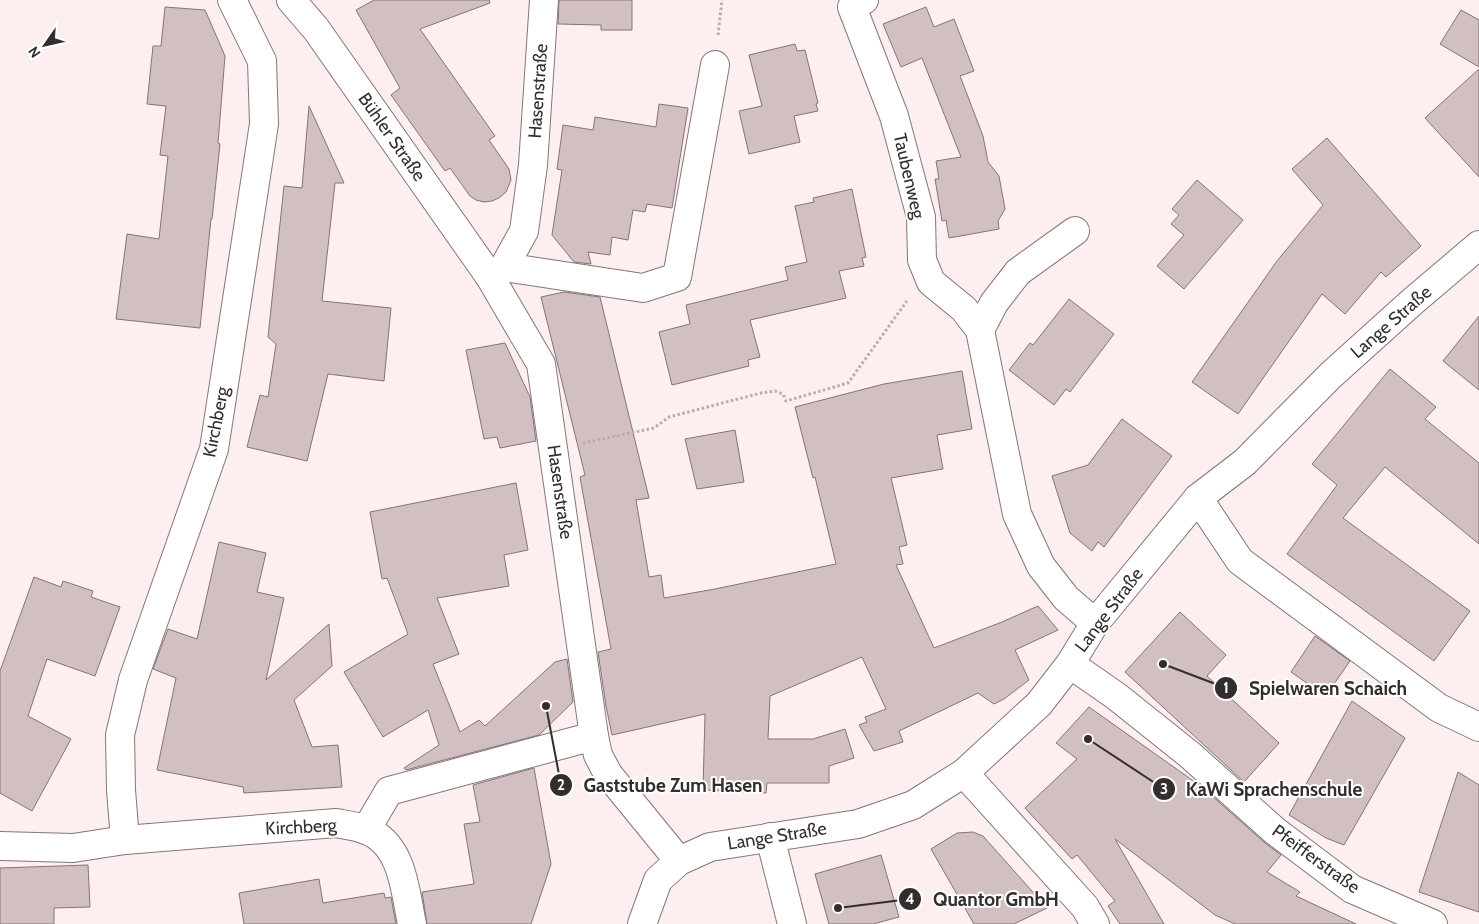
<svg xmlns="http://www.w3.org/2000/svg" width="1479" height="924" font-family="Cabin,sans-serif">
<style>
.building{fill:#d2bfc2;stroke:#847476}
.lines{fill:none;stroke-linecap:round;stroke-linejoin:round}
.minor-casing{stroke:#857577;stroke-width:30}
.path{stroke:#b8abad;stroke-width:3;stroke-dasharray:2.5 2.5;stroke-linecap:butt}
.minor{stroke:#fff;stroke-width:28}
.labels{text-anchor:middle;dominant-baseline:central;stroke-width:4;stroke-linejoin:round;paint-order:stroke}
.street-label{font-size:18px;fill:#342d2e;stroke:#fff}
.leader{fill:none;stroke:#342d2e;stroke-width:2}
.callout-dot{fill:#342d2e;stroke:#fff;stroke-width:2}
.mark-label{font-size:15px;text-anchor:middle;font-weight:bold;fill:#fff}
.callout-label{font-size:19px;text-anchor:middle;font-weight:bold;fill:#342d2e;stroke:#fff;stroke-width:4;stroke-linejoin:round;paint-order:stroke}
</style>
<rect width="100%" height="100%" fill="#fdeef0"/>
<g class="building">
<path d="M 374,0 L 489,0 L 490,3 L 420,29 L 495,136 L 489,140 L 509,169 L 511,180 L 506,192 L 499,198 L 492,201 L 484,202 L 476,200 L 470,196 L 450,168 L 445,171 L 391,95 L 400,88 L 356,10 Z"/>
<path d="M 559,0 L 632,0 L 632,30 L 601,30 L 601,25 L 558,24 Z"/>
<path d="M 165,7 L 205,10 L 225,56 L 218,143 L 220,144 L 212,219 L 211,219 L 200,328 L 116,319 L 127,234 L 159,239 L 168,156 L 160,155 L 166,106 L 147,104 L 153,46 L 161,46 Z"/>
<path d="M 926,7 L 934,27 L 954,19 L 974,71 L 960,76 L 983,136 L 988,162 L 999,176 L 1005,209 L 998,221 L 999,229 L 949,238 L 946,220 L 942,221 L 935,179 L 939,179 L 936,161 L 961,157 L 922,58 L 901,67 L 883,24 Z"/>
<path d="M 1461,10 L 1479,20 L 1479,67 L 1440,44 Z"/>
<path d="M 795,44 L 797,51 L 805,50 L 818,103 L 816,104 L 818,111 L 794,116 L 800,142 L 749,154 L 739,111 L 762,106 L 749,55 Z"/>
<path d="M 1479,69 L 1479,177 L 1425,118 Z"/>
<path d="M 659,104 L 688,108 L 672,208 L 647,204 L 645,212 L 633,210 L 628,240 L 612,237 L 610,255 L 588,252 L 591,264 L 574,262 L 552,235 L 562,170 L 557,169 L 563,125 L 593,130 L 595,117 L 656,127 Z"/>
<path d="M 309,106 L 344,183 L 335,183 L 322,301 L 391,308 L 384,381 L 328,374 L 307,461 L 247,447 L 260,395 L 268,397 L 276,344 L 268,337 L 284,186 L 302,188 Z"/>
<path d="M 1327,138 L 1421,246 L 1386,277 L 1381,272 L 1345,314 L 1322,294 L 1238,414 L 1192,382 L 1277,261 L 1323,205 L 1292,169 Z"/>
<path d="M 1197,180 L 1243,220 L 1184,289 L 1157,266 L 1184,235 L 1171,224 L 1179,215 L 1172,209 Z"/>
<path d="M 852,189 L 866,257 L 862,258 L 864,266 L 839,271 L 846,298 L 750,320 L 760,357 L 748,360 L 749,366 L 672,385 L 659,332 L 690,324 L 686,305 L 788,280 L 785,267 L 807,262 L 795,206 L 814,202 L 813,198 Z"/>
<path d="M 564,292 L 600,297 L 649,498 L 636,500 L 649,577 L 661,575 L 664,598 L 715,589 L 836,564 L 815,477 L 813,478 L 795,407 L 884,384 L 962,371 L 972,429 L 937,435 L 943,469 L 891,478 L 907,545 L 899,547 L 903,564 L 896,565 L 934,648 L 1002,622 L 1038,606 L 1058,630 L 1015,650 L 1029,680 L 1004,699 L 994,704 L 978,693 L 899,731 L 903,742 L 874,751 L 859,725 L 867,722 L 865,717 L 886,709 L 862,657 L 770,696 L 768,739 L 813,739 L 845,729 L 854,758 L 829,766 L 829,783 L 767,783 L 766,793 L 703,790 L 705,714 L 612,735 L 606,706 L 598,652 L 611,649 L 580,477 L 585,475 L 541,297 Z"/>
<path d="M 1069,299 L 1114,334 L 1070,392 L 1066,389 L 1054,405 L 1009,370 L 1030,343 L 1033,345 Z"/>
<path d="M 1479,316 L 1479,390 L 1443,361 Z"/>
<path d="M 505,343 L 530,397 L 536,441 L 500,448 L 497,437 L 484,439 L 466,350 Z"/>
<path d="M 1390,369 L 1436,407 L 1425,419 L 1479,463 L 1479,544 L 1385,467 L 1343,518 L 1470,611 L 1434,661 L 1287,554 L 1337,485 L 1312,464 Z"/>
<path d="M 1122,419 L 1172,456 L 1104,547 L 1098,542 L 1092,551 L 1070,533 L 1052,476 L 1088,465 Z"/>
<path d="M 735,430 L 744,482 L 697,489 L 685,439 Z"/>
<path d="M 516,483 L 528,550 L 504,555 L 509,586 L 437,598 L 459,654 L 433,664 L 460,732 L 479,720 L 485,726 L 555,662 L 567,659 L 573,702 L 539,735 L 406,770 L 404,768 L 439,745 L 428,710 L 383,737 L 344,672 L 408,634 L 387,578 L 382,579 L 370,512 Z"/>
<path d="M 219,542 L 266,553 L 257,592 L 284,598 L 266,680 L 329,624 L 332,666 L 294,700 L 312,747 L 338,745 L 342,787 L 244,793 L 243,787 L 157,770 L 176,678 L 153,669 L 168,629 L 197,639 Z"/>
<path d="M 34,577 L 61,587 L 63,581 L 93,591 L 91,597 L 120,607 L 95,676 L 47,659 L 28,716 L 71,739 L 32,811 L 0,793 L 0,671 Z"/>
<path d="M 1180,612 L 1226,655 L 1207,676 L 1279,743 L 1244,782 L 1125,672 Z"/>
<path d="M 1315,636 L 1350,661 L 1334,684 L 1324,695 L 1291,672 Z"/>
<path d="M 1352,701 L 1405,738 L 1344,845 L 1326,838 L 1289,815 Z"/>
<path d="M 1089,707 L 1202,787 L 1265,843 L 1281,855 L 1267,872 L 1300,892 L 1296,896 L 1356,924 L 1235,924 L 1215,915 L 1115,839 L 1164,924 L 1120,924 L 1108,906 L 1115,901 L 1077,855 L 1072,859 L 1025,808 L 1077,759 L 1056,743 Z"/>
<path d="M 534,768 L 551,864 L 531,924 L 427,924 L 422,892 L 474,884 L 464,824 L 480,822 L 473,785 Z"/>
<path d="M 1458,772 L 1479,785 L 1479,912 L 1419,892 Z"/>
<path d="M 973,832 L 983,836 L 1047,908 L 1014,924 L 974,924 L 931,849 L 957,833 Z"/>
<path d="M 881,855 L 899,917 L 873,924 L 829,924 L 815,874 Z"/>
<path d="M 88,865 L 90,907 L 54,908 L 54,924 L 0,924 L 0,868 Z"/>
<path d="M 319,879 L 323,903 L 384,893 L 385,898 L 391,897 L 396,924 L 244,924 L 239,893 Z"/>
</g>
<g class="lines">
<defs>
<g id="minor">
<path d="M 291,0 L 316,29 L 490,277 L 541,364 L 594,736 L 598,755 L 608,774 L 679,861"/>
<path d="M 864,0 L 852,7 L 894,116 L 921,217 L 922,260 L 931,282 L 964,309 L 980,330 L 1017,514 L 1041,566 L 1066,598 L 1095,623"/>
<path d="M 504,267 L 643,288 L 677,277 L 715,65"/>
<path d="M 490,277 L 504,267 L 524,231 L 533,165 L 544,0"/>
<path d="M 980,330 L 994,303 L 1018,272 L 1075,231"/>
<path d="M 1198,498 L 1240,561 L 1439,708 L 1479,727"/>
<path d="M 1070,664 L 1116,696 L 1190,755 L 1275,831 L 1352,889 L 1433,924"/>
<path d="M 964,773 L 1085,907 L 1095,924"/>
<path d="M 366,830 L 389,791 L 594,736"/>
<path d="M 770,837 L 792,924"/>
<path d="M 125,840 L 121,790 L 120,735 L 133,680 L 214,449 L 264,124 L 262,61 L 232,0"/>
<path d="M 0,846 L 73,848 L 125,840 L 336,823 C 346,825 357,826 366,830 C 403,844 405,891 412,924"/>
<path d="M 642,924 L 658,880 L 679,861 L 710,847 L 858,824 L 913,805 L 964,773 L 1039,704 L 1070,664 L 1095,623 L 1198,498 L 1245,462 L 1331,375 L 1412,302 L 1479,245"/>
</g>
</defs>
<use href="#minor" class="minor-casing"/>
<g class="path">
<path d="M 718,35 L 722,0"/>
<path d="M 583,443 L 654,428 L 669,417 L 761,393 L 775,391 L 783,394 L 786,401 L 848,383 L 907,301"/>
</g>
<use href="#minor" class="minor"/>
</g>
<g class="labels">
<g class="street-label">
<text transform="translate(538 91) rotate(-86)">Hasenstraße</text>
<text transform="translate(392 137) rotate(55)">Bühler Straße</text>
<text transform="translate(909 176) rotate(77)">Taubenweg</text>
<text transform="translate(1391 322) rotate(-41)">Lange Straße</text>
<text transform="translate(216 422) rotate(-79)">Kirchberg</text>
<text transform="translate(560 492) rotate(82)">Hasenstraße</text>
<text transform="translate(1109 610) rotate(-53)">Lange Straße</text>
<text transform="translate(301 827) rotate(-3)">Kirchberg</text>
<text transform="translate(777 836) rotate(-9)">Lange Straße</text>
<text transform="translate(1316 859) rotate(36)">Pfeifferstraße</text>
</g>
</g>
<path class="leader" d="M1163 664L1226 688M546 706L561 785M1088 739L1164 789M838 908L910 899"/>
<g class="callout-dot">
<circle cx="1163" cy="664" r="5"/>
<circle cx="546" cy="706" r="5"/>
<circle cx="1088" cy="739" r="5"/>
<circle cx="838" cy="908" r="5"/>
<circle cx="1226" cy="688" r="12"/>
<circle cx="561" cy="785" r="12"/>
<circle cx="1164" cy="789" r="12"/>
<circle cx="910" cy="899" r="12"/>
</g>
<g class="mark-label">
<text x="1226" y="693">1</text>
<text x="561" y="790">2</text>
<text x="1164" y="794">3</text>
<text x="910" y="904">4</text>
</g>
<g class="callout-label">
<text x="1328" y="695">Spielwaren Schaich</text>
<text x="673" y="792">Gaststube Zum Hasen</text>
<text x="1274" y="796">KaWi Sprachenschule</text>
<text x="996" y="906">Quantor GmbH</text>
</g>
<g transform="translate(45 45) rotate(236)" stroke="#ffffff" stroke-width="4" paint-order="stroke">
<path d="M0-4L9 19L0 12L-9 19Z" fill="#342d2e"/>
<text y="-8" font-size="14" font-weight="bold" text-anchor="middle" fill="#342d2e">N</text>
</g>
</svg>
